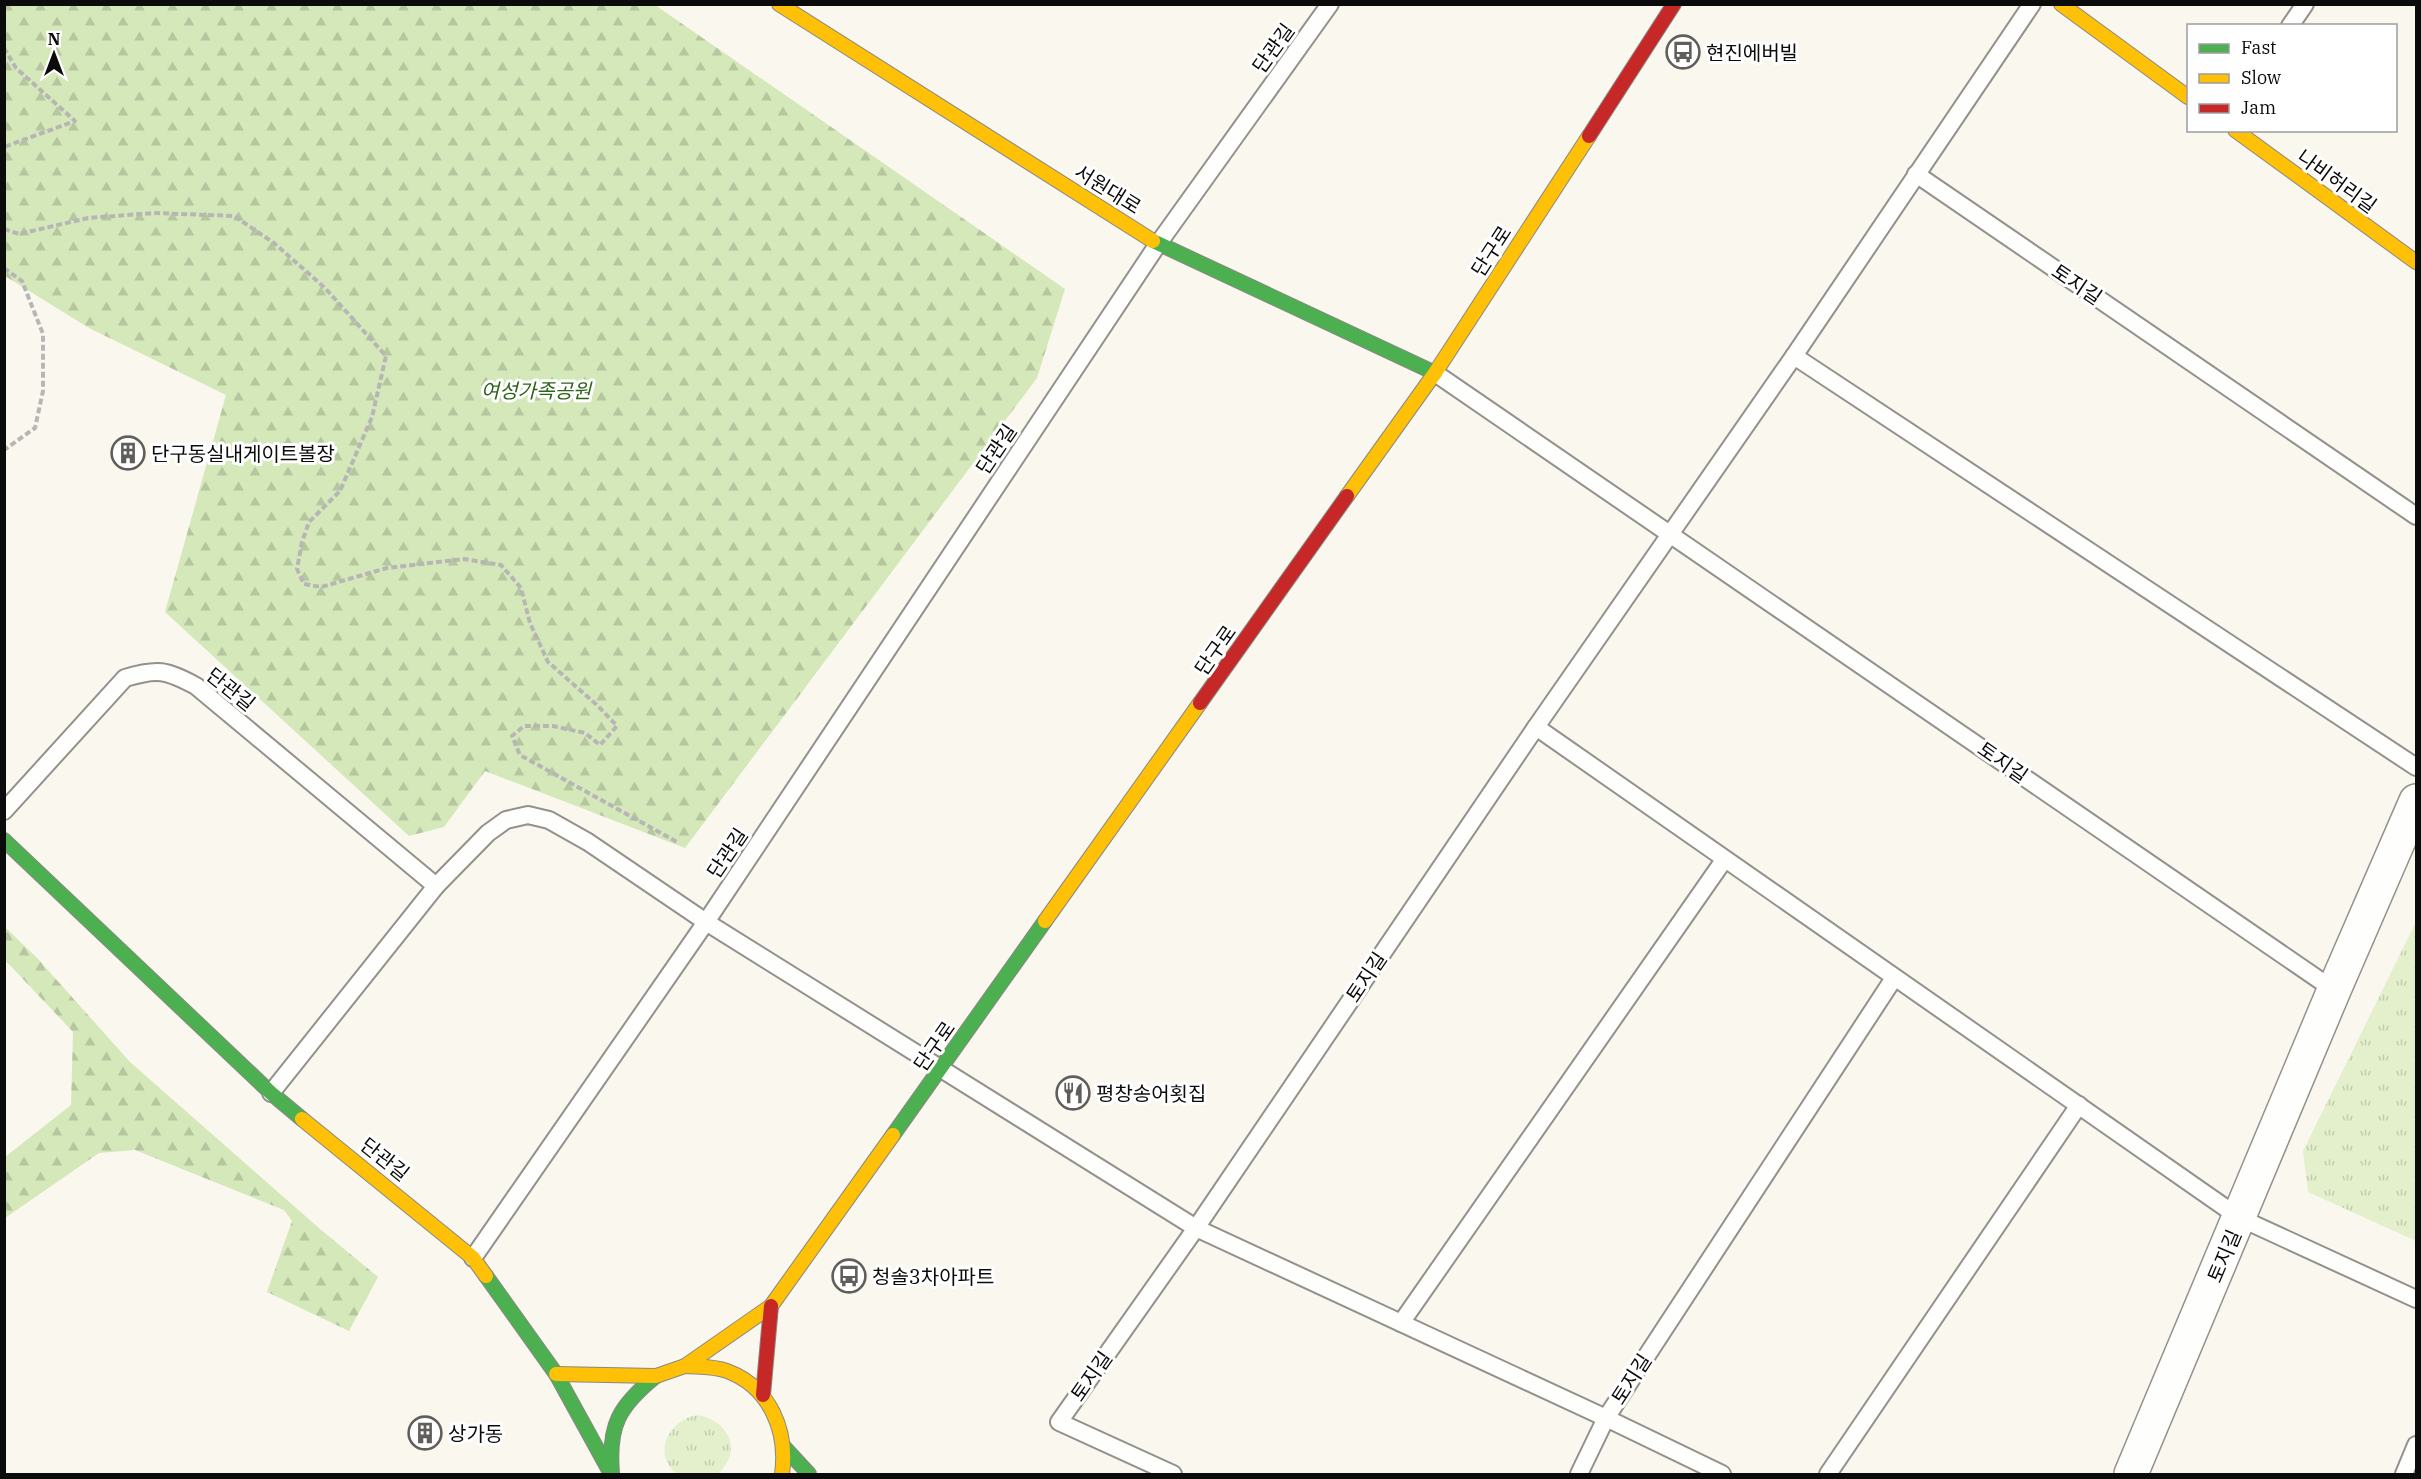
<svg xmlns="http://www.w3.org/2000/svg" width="2421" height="1479" font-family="'IBM Plex Serif','Noto Sans KR',serif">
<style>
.grass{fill:url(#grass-tufts)}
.forest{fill:url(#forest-firs)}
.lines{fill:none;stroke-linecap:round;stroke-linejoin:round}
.lane-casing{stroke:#93918d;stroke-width:20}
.street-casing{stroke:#93918d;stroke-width:36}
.fast-casing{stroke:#898884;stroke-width:16}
.slow-casing{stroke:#898884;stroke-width:16}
.jam-casing{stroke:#898884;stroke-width:16}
.path{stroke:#b7b6b5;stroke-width:4;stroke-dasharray:6 3;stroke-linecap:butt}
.lane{stroke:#fefefc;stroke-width:16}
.street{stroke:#fefefc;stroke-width:33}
.fast{stroke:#4caf50;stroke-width:14}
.slow{stroke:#ffc107;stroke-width:14}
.jam{stroke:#c62828;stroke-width:14}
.labels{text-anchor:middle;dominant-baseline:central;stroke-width:6;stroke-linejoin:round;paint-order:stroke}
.street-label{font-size:20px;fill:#0b0b0b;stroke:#fff}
.poi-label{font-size:20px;fill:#0b0b0b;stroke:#fff;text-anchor:start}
.park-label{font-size:20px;font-style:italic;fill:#2d6419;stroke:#fff}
</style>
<defs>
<pattern id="grass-tufts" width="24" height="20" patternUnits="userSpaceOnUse" patternTransform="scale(1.5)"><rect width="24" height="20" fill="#e4f0cc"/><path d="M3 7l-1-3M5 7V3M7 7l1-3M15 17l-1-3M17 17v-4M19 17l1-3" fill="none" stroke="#c2ccae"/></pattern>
<pattern id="forest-firs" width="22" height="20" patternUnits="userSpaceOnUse" patternTransform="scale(1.5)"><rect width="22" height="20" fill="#d5e8ba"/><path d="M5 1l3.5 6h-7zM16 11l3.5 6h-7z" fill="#b6c69f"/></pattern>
</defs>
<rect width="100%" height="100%" fill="#faf7ee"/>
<g class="grass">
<path d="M 2416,922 L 2416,1241 L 2308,1192 L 2303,1151 Z"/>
<path d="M 698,1415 C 729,1421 743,1451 718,1474 L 677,1474 C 651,1454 669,1419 698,1415 Z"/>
</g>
<g class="forest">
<path d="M 4,5 L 655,5 L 1065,289 L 1037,378 L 685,848 L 485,771 L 444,827 L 409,836 L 165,612 L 226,395 L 89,328 L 5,276 Z"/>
<path d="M 5,927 L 38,959 L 130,1062 L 320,1229 L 378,1277 L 349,1331 L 267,1292 L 292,1221 L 284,1210 L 135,1150 L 99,1153 L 5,1218 L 5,1157 L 71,1105 L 73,1032 L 5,960 Z"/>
</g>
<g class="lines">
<defs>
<g id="lane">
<path d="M 2290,26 L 2305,4"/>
<path d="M 1916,174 L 2416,516"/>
<path d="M 1794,356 L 2416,767"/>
<path d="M 1435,373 L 2334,990"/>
<path d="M 1536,727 L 2240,1218 L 2416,1299"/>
<path d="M 4,811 L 125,678 C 158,668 166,670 196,686 L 436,886 L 488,833 L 506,820 L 528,815 L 549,820 L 588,842 L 706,922 L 1196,1228 L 1606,1418 L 1722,1474"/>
<path d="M 271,1093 L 436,886"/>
<path d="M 473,1258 L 706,922 L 1158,244 L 1330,4"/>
<path d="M 1401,1323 L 1724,860"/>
<path d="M 1173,1474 L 1059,1422 L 1196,1228 L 1536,727 L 1794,356 L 2032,4"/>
<path d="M 1579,1474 L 1606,1418 L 1894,978"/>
<path d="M 1828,1474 L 2079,1105"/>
<path d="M 2404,1474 L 2416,1445"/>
</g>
<path id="street" d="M 2131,1474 L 2334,990 L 2416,801"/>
<g id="fast">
<path d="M 1153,241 L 1435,373"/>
<path d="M 4,840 L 271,1093 L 302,1119"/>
<path d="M 893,1135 L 1045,921"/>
<path d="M 486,1276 L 556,1374 L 611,1474"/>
<path d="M 784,1447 L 809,1474"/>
<path d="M 612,1473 C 608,1425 619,1406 656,1376"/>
</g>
<g id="slow">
<path d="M 779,4 L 1153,241"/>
<path d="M 2061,4 L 2188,97"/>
<path d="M 2235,130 L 2416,262"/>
<path d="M 1347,496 L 1435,373 L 1589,136"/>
<path d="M 1045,921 L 1200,703"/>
<path d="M 302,1119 L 473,1258 L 486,1276"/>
<path d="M 685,1366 C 699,1367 713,1366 727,1371 C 770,1387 788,1431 782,1474"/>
<path d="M 556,1374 L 656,1376 L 685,1366 L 771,1306 L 893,1135"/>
</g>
<g id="jam">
<path d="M 1589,136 L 1674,4"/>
<path d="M 1200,703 L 1347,496"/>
<path d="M 763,1395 L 771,1306"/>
</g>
</defs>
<use href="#lane" class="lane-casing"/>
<use href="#street" class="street-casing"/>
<use href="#fast" class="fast-casing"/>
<use href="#slow" class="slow-casing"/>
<use href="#jam" class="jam-casing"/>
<g class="path">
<path d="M 4,48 L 16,68 L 75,121 L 4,147"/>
<path d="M 4,229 L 19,234 L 88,218 L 154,213 L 234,216 L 274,243 L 325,288 L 386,356 L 372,417 L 340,491 L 309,522 L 302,542 L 297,569 L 304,584 L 321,587 L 387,568 L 464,559 L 501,565 L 521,588 L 530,623 L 548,662 L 598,706 L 617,726 L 600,745 L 585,733 L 553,726 L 524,726 L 512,736 L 520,755 L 677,842"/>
<path d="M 4,268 L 22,281 L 43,334 L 43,391 L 35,428 L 4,450"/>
</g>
<use href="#lane" class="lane"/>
<use href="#street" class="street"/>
<use href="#fast" class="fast"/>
<use href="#slow" class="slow"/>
<use href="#jam" class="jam"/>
</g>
<defs>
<symbol id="bus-ring" viewBox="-11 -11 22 22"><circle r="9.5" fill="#fff" stroke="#5f5e5a" stroke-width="1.5"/><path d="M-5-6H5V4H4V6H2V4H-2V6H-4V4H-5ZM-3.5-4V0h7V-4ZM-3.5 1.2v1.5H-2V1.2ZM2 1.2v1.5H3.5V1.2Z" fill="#5f5e5a"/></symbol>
<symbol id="building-ring" viewBox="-11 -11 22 22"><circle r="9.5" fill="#fff" stroke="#5f5e5a" stroke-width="1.5"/><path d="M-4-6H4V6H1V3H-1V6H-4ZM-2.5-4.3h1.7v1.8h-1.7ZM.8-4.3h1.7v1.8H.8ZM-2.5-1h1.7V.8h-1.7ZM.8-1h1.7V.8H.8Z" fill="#5f5e5a"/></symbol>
<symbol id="restaurant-ring" viewBox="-11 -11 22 22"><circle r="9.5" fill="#fff" stroke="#5f5e5a" stroke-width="1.5"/><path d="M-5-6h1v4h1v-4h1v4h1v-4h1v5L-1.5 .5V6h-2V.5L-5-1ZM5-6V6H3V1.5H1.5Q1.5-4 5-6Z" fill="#5f5e5a"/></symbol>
</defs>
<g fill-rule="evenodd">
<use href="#bus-ring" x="1664" y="33" width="38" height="38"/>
<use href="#building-ring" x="109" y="434" width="38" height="38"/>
<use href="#restaurant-ring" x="1054" y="1074" width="38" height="38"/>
<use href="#bus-ring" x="830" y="1257" width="38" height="38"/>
<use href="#building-ring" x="406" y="1414" width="38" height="38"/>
</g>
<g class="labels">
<g class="street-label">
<text transform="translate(1273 48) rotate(-54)">단관길</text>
<text transform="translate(2337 181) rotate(36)">나비허리길</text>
<text transform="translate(1108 189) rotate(32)">서원대로</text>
<text transform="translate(1491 251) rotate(-57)">단구로</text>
<text transform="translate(2077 284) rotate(34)">토지길</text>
<text transform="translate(996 449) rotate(-56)">단관길</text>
<text transform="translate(1215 650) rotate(-55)">단구로</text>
<text transform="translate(231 689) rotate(39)">단관길</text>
<text transform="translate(2003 762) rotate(35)">토지길</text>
<text transform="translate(727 853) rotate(-56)">단관길</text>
<text transform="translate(1366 977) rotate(-56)">토지길</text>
<text transform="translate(934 1046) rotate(-55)">단구로</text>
<text transform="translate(385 1159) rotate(39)">단관길</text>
<text transform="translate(2224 1256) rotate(-67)">토지길</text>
<text transform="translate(1091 1376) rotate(-55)">토지길</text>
<text transform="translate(1631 1379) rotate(-57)">토지길</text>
</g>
<g class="poi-label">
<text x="1706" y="52">현진에버빌</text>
<text x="151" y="453">단구동실내게이트볼장</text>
<text x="1096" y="1093">평창송어횟집</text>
<text x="872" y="1276">청솔3차아파트</text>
<text x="448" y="1433">상가동</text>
</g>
<g class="park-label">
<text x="536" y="390">여성가족공원</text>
</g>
</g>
<rect width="2421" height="1479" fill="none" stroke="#0b0b0b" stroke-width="12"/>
<rect x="2187" y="24" width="210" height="108" fill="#ffffff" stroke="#9d9d9d" stroke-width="1.5"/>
<rect x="2199" y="44" width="30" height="9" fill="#4caf50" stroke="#9d9d9d" stroke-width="1.5"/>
<text x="2241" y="54" font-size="18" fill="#0b0b0b">Fast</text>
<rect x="2199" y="74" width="30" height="9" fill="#ffc107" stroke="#9d9d9d" stroke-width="1.5"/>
<text x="2241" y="84" font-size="18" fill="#0b0b0b">Slow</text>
<rect x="2199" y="104" width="30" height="9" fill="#c62828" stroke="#9d9d9d" stroke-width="1.5"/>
<text x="2241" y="114" font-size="18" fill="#0b0b0b">Jam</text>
<g transform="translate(54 54)" stroke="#ffffff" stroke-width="4.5" paint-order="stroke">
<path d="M0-4.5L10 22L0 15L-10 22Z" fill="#0b0b0b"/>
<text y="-9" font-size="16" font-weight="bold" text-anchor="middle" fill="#0b0b0b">N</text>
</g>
</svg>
